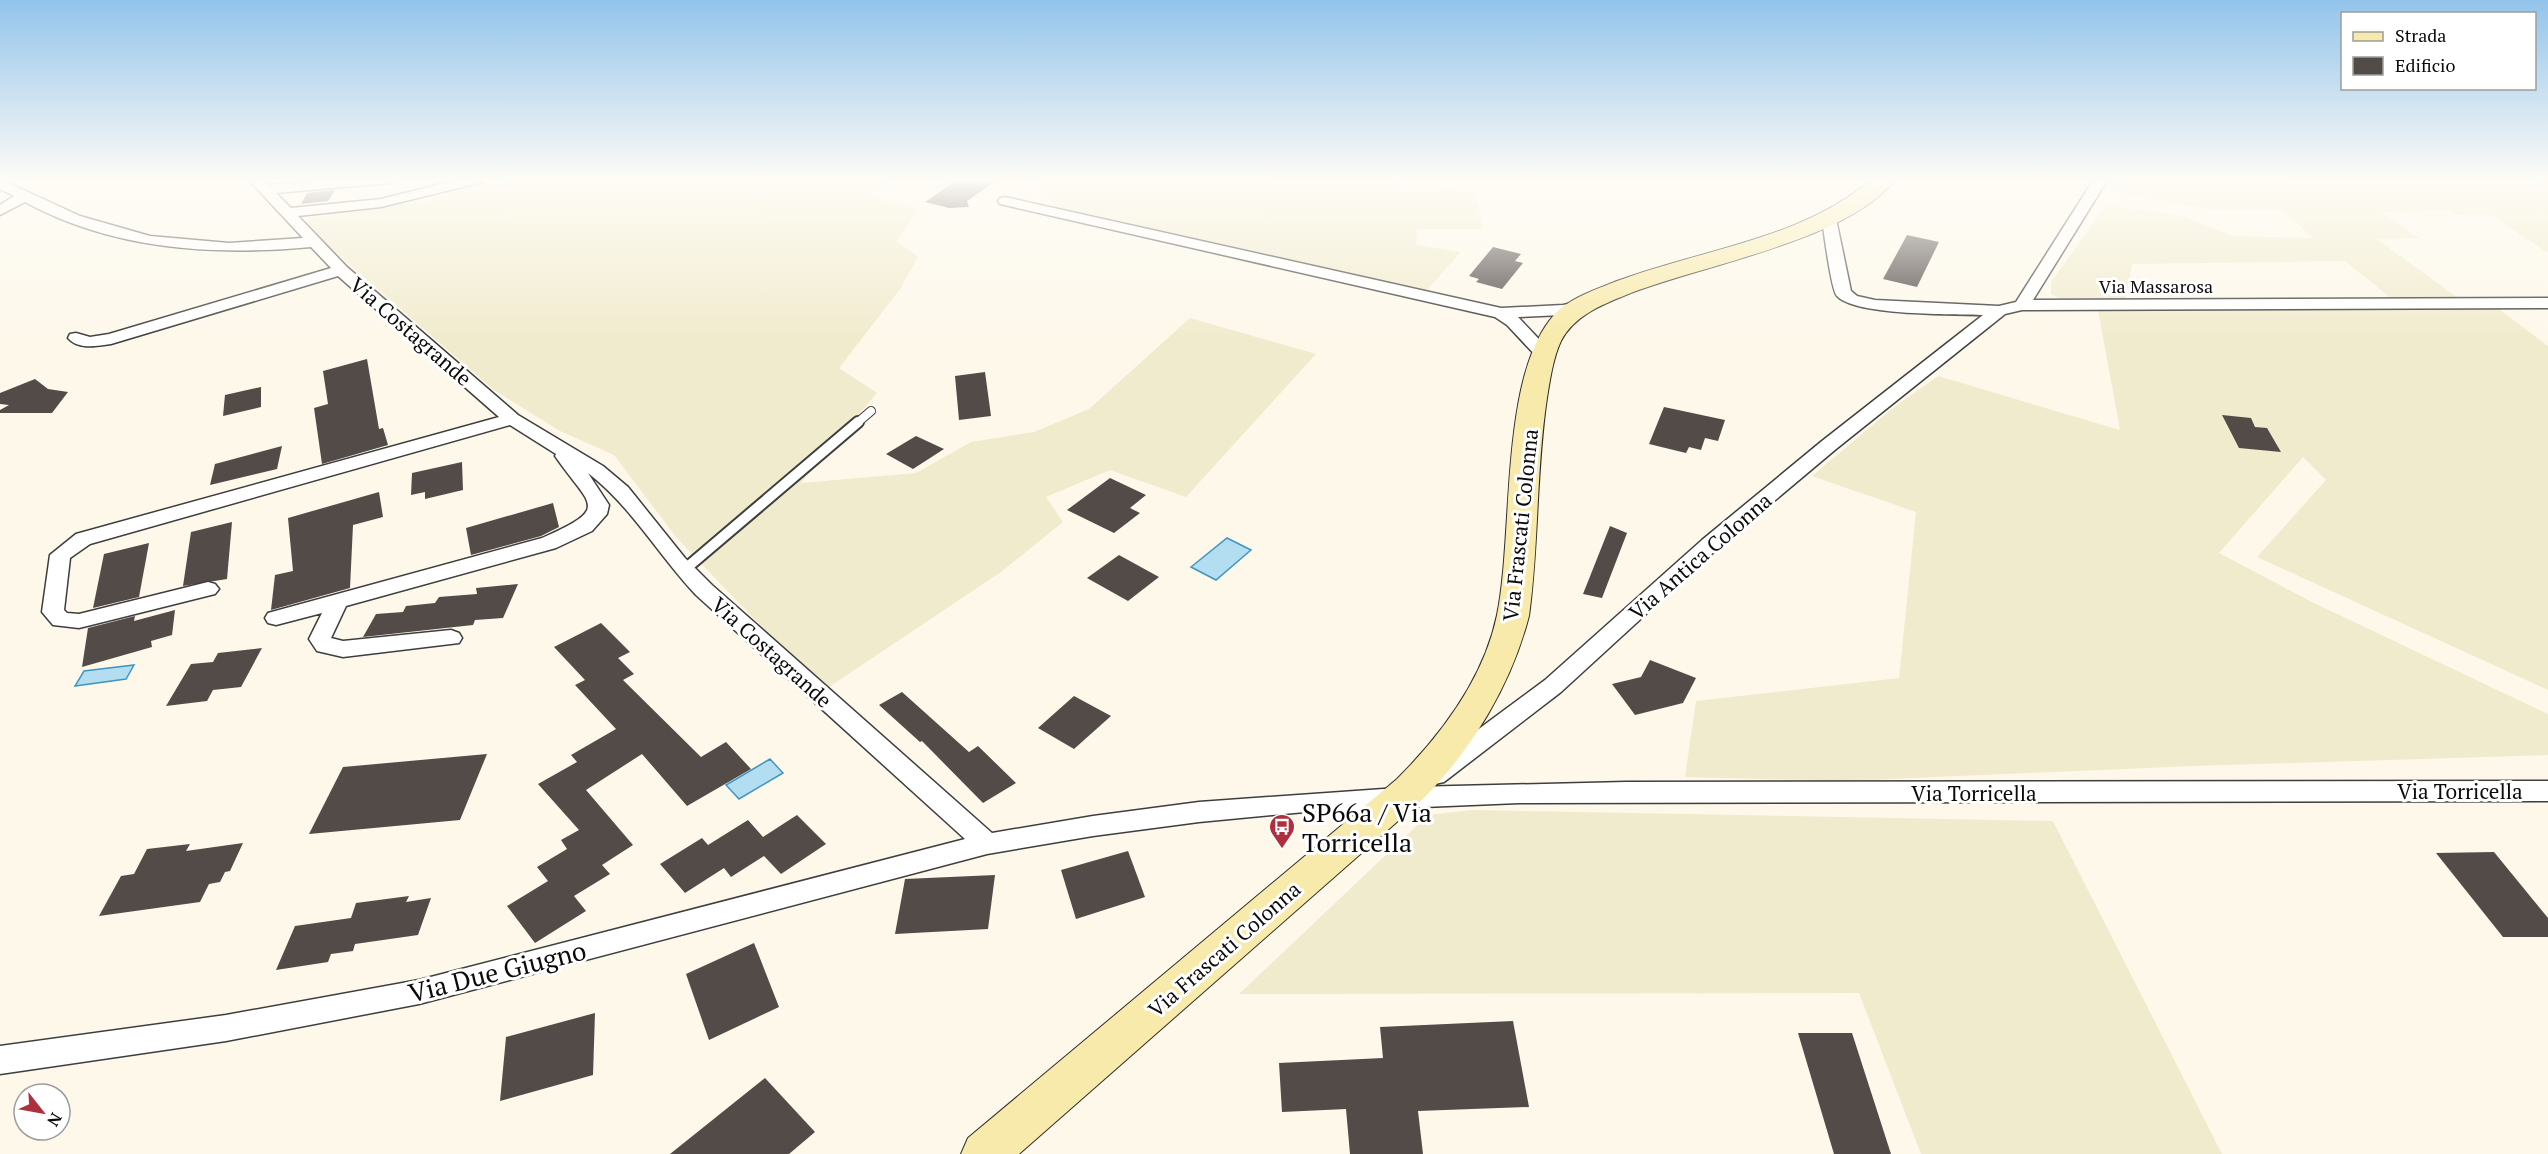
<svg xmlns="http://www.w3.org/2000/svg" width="2548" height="1154" font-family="'PT Serif',serif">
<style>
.farmland{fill:#f1ebcd}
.water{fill:#b3ddf0;stroke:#4096c1;stroke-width:1.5}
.building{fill:#524b48}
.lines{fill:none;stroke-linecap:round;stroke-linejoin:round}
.lane-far1-casing{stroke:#3e3e3e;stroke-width:10}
.lane-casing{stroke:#3e3e3e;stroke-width:14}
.street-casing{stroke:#3e3e3e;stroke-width:3}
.secondary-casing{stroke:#2d2d2d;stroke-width:2}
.lane-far1{stroke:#fff;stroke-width:8}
.lane{stroke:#fff;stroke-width:10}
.street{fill:#fff;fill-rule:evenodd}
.secondary{fill:#f8eaaa;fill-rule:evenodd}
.labels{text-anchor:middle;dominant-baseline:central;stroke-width:6;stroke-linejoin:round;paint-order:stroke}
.far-street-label{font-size:18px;fill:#0b0b0b;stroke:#fff}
.street-label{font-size:21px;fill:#0b0b0b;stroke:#fff}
.near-poi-label{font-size:26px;fill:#0b0b0b;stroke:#fff;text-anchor:start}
.near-street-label{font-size:26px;fill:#0b0b0b;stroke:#fff}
</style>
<rect width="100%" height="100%" fill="#fdf8ea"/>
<g class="farmland">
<path d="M 502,179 L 894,179 L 869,196 L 918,210 L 897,241 L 918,257 L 900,289 L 839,368 L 877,393 L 801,483 L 916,473 L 971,442 L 1034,432 L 1089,409 L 1190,318 L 1316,354 L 1186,497 L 1110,470 L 1046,497 L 1063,522 L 1001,572 L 823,691 L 676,537 L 614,455 L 560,431 L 494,390 L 304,225 L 310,218 L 414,203 Z"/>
<path d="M 1032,179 L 1398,179 L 1397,192 L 1476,188 L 1482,229 L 1417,229 L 1416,245 L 1461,252 L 1426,291 L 1056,207 Z"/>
<path d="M 2114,179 L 2548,179 L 2548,253 L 2491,215 L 2458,215 L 2451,210 L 2382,212 L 2419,238 L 2377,239 L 2462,301 L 2396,302 L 2345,261 L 2132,264 L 2125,301 L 2065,301 L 2051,294 L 2051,282 L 2105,207 L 2115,206 L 2185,217 L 2233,236 L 2313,238 L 2281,209 L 2217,210 L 2110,192 Z"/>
<path d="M 2499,309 L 2548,346 L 2548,690 L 2257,557 L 2326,480 L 2303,457 L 2219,553 L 2312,602 L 2548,714 L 2548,755 L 2194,766 L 1844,781 L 1685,777 L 1696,701 L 1899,678 L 1916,512 L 1812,476 L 1893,408 L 1938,376 L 2120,430 L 2098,310 Z"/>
<path d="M 1472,810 L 2053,821 L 2222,1154 L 1921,1154 L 1859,993 L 1239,994 L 1428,815 Z"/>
</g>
<g class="water">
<path d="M 1227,538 L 1251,550 L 1216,580 L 1191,567 Z"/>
<path d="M 134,665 L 126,679 L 75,686 L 84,671 Z"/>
<path d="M 770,759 L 783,773 L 739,799 L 726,785 Z"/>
</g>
<g class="building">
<path d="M 958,179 L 999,179 L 967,201 L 969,207 L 949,208 L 925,202 Z"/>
<path d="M 335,190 L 328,201 L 301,204 L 307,193 Z"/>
<path d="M 1907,235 L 1939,242 L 1917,287 L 1883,279 Z"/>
<path d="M 1493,247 L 1521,254 L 1515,261 L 1523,263 L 1502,289 L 1476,282 L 1479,279 L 1469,276 Z"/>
<path d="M 367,359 L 379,429 L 383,428 L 388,445 L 322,464 L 314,408 L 328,404 L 323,371 Z"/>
<path d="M 985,372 L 991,416 L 959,420 L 955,376 Z"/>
<path d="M 35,379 L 48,389 L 68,392 L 52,413 L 0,413 L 0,410 L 9,405 L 0,404 L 0,393 Z"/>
<path d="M 261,387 L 261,407 L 223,416 L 225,395 Z"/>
<path d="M 1664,407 L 1725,420 L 1718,441 L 1705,438 L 1701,450 L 1689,447 L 1686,453 L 1649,444 Z"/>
<path d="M 2222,415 L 2251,418 L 2255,427 L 2267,428 L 2281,452 L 2239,448 Z"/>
<path d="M 916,436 L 944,449 L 913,469 L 886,454 Z"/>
<path d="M 282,446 L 277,469 L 210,485 L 215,464 Z"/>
<path d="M 462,462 L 463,490 L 425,499 L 425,492 L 411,495 L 412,473 Z"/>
<path d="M 1110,478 L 1146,495 L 1130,508 L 1140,513 L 1114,533 L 1067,510 Z"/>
<path d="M 379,492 L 383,517 L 353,525 L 350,588 L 271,610 L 275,575 L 293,571 L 288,518 Z"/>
<path d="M 553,503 L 559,527 L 541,536 L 471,555 L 466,528 Z"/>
<path d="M 232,522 L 227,579 L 183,586 L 191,532 Z"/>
<path d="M 1610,526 L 1627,533 L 1602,598 L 1583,594 Z"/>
<path d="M 149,543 L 139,597 L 93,608 L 104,554 Z"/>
<path d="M 1119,555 L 1159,577 L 1128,601 L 1087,578 Z"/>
<path d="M 518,584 L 503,618 L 475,620 L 473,625 L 363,637 L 376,614 L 403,612 L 406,606 L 435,603 L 439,597 L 477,594 L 476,588 Z"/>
<path d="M 175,610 L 172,635 L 151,641 L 152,647 L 82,667 L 88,628 L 135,616 L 134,621 Z"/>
<path d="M 601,623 L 630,652 L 618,658 L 634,674 L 623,680 L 701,757 L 726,742 L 751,769 L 687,806 L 642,754 L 586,790 L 633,845 L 602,865 L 610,874 L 574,896 L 586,911 L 535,943 L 507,906 L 548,881 L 537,867 L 567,849 L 561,840 L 579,830 L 538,784 L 577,762 L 571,755 L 616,729 L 575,685 L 585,680 L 554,647 Z"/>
<path d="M 262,648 L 241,687 L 213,690 L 207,701 L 166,706 L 191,664 L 213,662 L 218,653 Z"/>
<path d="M 1650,660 L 1696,678 L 1683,703 L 1635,715 L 1612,684 L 1641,677 Z"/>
<path d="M 902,692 L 969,752 L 978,746 L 1016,783 L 983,803 L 922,741 L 920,742 L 879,705 Z"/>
<path d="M 1074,696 L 1111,716 L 1074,749 L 1038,728 Z"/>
<path d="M 487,754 L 460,820 L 309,834 L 343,767 Z"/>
<path d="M 797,815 L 826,844 L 781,874 L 764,856 L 731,877 L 724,868 L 685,893 L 660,864 L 702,838 L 708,845 L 748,820 L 763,837 Z"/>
<path d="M 243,843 L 230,871 L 225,872 L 220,882 L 209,884 L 200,902 L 99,916 L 121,876 L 134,874 L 147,849 L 190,844 L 186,851 Z"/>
<path d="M 1128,851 L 1145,897 L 1076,919 L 1061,870 Z"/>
<path d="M 2494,852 L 2548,918 L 2548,937 L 2503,937 L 2436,853 Z"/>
<path d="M 995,875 L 988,929 L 895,934 L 905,879 Z"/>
<path d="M 409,896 L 406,902 L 431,898 L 418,935 L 355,944 L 353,951 L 331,954 L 328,962 L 276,970 L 295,926 L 351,918 L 356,903 Z"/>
<path d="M 754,943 L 779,1007 L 709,1040 L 686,974 Z"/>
<path d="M 595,1013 L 593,1075 L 500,1101 L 506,1037 Z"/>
<path d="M 1513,1021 L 1529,1107 L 1418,1111 L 1423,1154 L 1350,1154 L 1346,1109 L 1282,1112 L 1279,1063 L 1383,1058 L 1380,1027 Z"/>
<path d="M 1798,1033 L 1852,1033 L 1891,1154 L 1834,1154 Z"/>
<path d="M 765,1078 L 815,1132 L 789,1154 L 670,1154 Z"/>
</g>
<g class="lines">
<defs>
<path id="lane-far1" d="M 857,423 L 871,411"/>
<path id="lane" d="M 684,570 L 858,422"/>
<g id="street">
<path d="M 0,179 L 80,216 L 150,236 L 229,243 L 303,238 L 248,179 L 263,179 L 269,185 L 343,179 L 397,179 L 390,183 L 276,193 L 291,208 L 381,199 L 461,179 L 485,179 L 483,182 L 381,207 L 298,216 L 347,267 L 518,415 L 603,466 L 628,487 L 685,558 L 712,585 L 992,833 L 1093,816 L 1199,802 L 1412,787 L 1626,782 L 2548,781 L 2548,801 L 1519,803 L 1305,812 L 1199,822 L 1093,836 L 987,854 L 419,1004 L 226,1041 L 0,1074 L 0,1046 L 226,1015 L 419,980 L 965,839 L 696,595 C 659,556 631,506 588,473 L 609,505 L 607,514 L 592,531 L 556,548 L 346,606 L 331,638 L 343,641 L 451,630 L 459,633 L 462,638 L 459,643 L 343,657 L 317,651 L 309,639 L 322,613 L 276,625 L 268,623 L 265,618 L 268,613 L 542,538 C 612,507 590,507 555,456 L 556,454 L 510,425 L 90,544 L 70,558 L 64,610 L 67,613 L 79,614 L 208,582 L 215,584 L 219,589 L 215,594 L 79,628 L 53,625 L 42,612 L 50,555 L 76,534 L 499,417 L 338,276 L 111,344 C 97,346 78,350 68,338 L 70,334 L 76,333 L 90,337 L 109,334 L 331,268 L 311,247 C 213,256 113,250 25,202 L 0,215 L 0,205 L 14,196 L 0,189 Z"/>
<path d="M 2094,179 L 2108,179 L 2033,300 L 2548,298 L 2548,308 L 2022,310 L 2005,314 L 1836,449 L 1716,550 L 1561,692 L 1444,782 L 1435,784 L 1426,782 L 1423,775 L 1426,768 L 1545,680 L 1702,540 L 1822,441 L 1983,315 C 1955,314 1855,316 1837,296 C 1831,290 1824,232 1822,219 L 1824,216 L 1829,215 L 1836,219 L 1851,291 L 1857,296 L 1875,300 L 1999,306 L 2016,302 Z"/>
<path d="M 1005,197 L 1501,308 L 1563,305 L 1587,300 L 1595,305 L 1593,308 L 1563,315 L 1518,317 L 1552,353 L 1543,358 L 1537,357 L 1507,325 L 1495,317 L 1000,204 L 998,201 L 1000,198 Z"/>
</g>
<path id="secondary" d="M 1872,179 L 1895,179 C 1852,240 1697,266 1626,295 C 1601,305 1574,316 1561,341 C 1553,358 1550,380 1547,398 C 1536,470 1539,544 1529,616 C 1511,685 1473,748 1423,799 L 1019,1154 L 961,1154 L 968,1138 L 1397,779 C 1442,734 1484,678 1497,615 C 1514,533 1499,377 1554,315 C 1569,298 1597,289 1617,281 C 1702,249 1801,240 1872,179 Z"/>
</defs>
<use href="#lane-far1" class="lane-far1-casing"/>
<use href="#lane" class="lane-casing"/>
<use href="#street" class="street-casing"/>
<use href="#secondary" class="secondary-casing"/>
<use href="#lane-far1" class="lane-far1"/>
<use href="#lane" class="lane"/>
<use href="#street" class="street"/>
<use href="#secondary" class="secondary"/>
</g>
<linearGradient id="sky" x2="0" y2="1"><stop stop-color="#93c4eb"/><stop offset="0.53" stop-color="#fefcf6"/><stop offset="1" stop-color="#fefcf6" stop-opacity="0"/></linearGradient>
<rect width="2548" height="340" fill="url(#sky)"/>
<defs>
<symbol id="bus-pin" viewBox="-11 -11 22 30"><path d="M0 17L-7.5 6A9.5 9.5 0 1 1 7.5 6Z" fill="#ae2f3e" stroke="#fff"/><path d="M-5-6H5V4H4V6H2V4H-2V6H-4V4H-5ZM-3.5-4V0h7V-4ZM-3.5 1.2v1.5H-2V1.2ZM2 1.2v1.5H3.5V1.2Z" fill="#fff"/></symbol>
</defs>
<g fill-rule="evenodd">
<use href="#bus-pin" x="1267" y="812" width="30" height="40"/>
</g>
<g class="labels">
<g class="far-street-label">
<text x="2156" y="286">Via Massarosa</text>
</g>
<g class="street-label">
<text transform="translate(411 331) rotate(41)">Via Costagrande</text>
<text transform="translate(1520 525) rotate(-84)">Via Frascati Colonna</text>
<text transform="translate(1700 556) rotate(-41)">Via Antica Colonna</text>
<text transform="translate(772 652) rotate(42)">Via Costagrande</text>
<text x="2460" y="791">Via Torricella</text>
<text x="1974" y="793">Via Torricella</text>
<text transform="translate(1224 949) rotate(-41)">Via Frascati Colonna</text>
</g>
<g class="near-poi-label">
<text x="1302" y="812">SP66a / Via<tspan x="1302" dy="30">Torricella</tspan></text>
</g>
<g class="near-street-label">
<text transform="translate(497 971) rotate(-14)">Via Due Giugno</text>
</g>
</g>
<rect x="2341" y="12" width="195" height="78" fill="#ffffff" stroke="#9d9d9d" stroke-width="1.5"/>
<rect x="2353" y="32" width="30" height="9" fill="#f8eaaa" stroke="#9d9d9d" stroke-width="1.5"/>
<text x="2395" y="42" font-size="18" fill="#0b0b0b">Strada</text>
<rect x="2353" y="57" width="30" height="18" fill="#524b48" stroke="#9d9d9d" stroke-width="1.5"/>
<text x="2395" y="72" font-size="18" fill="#0b0b0b">Edificio</text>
<g transform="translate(42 1112) rotate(121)"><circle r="28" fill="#ffffff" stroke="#9d9d9d" stroke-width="1.5"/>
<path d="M0-4.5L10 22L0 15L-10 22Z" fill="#ae2f3e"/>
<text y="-9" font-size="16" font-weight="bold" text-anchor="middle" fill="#0b0b0b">N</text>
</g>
</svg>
